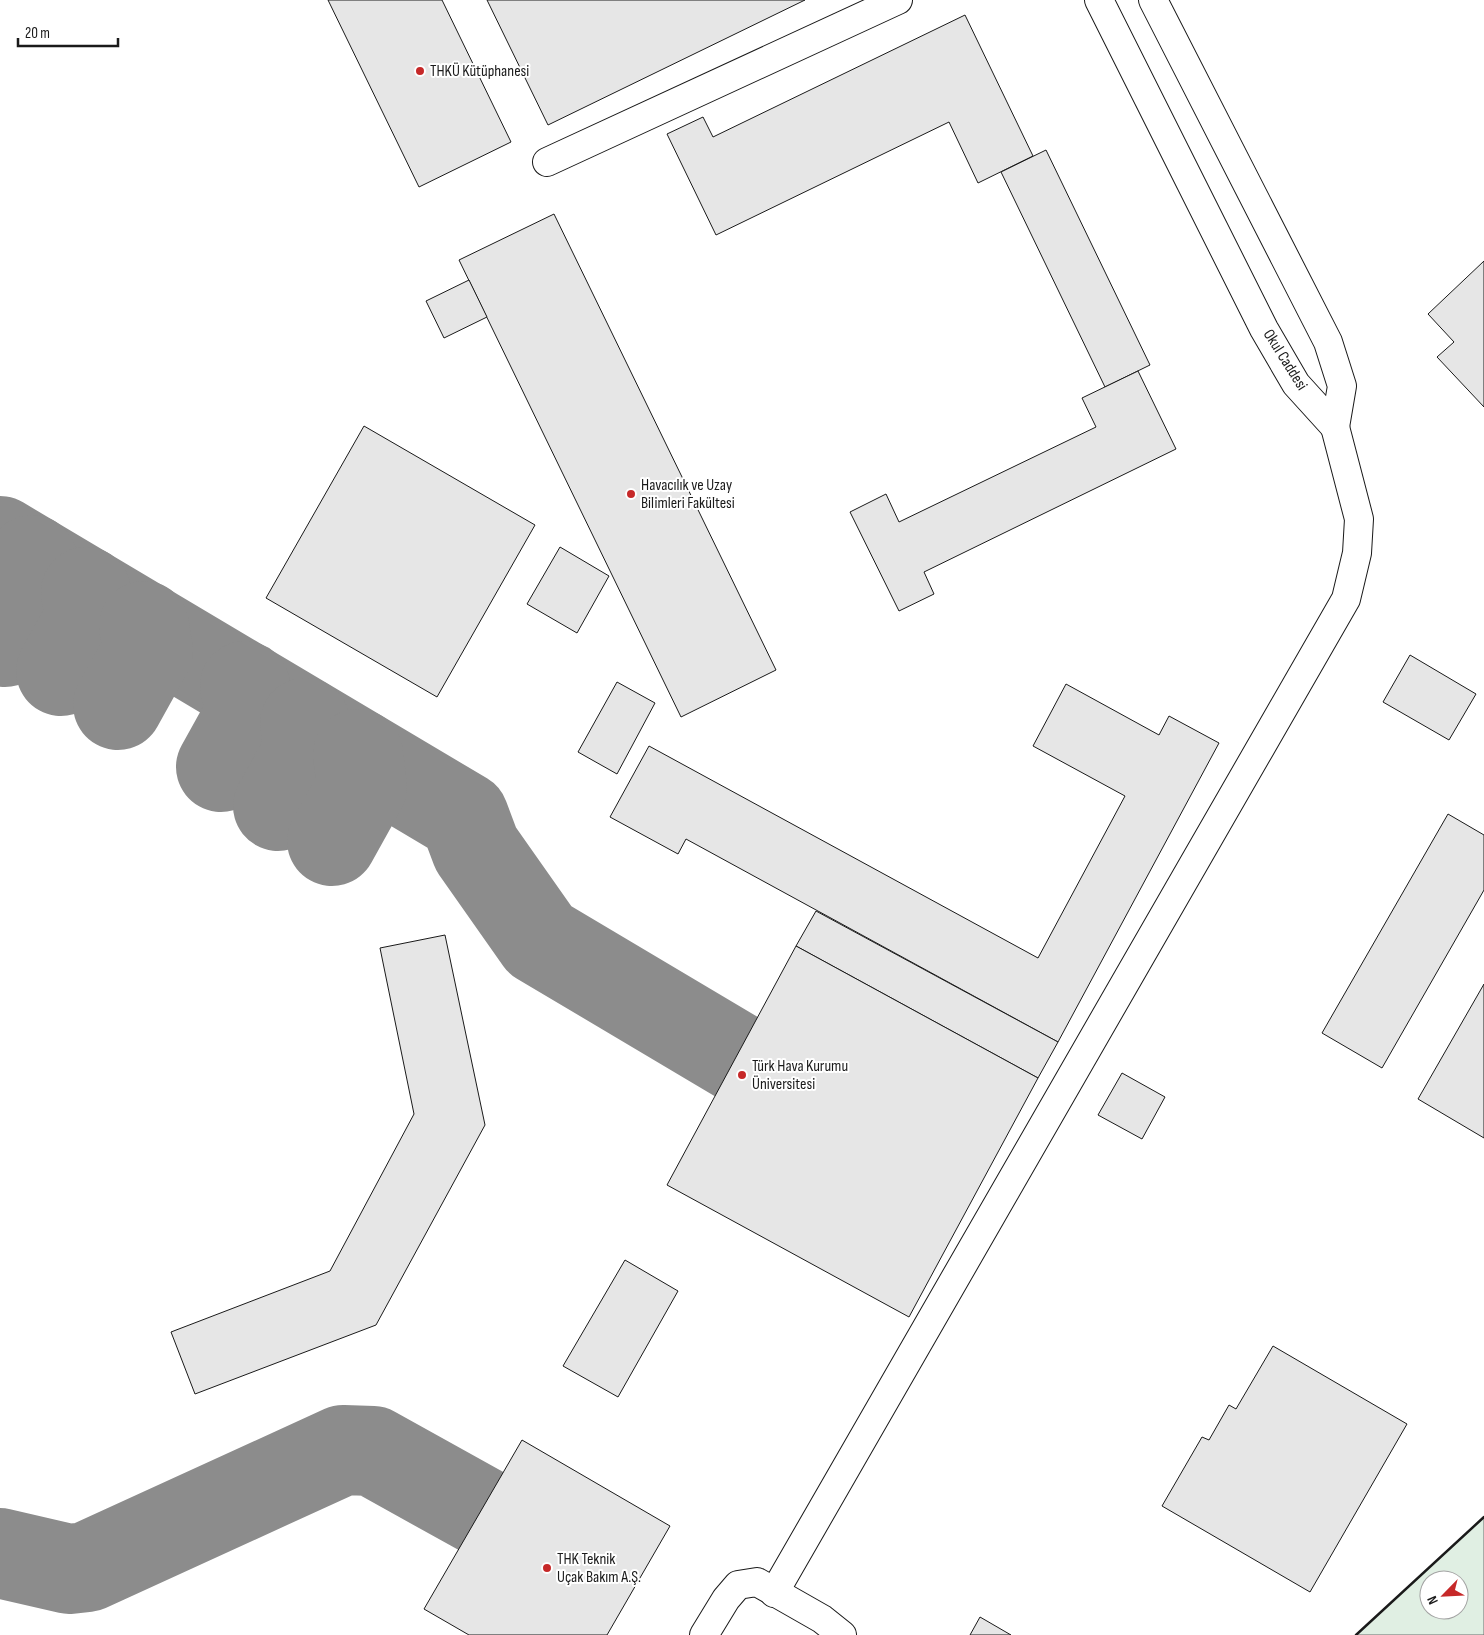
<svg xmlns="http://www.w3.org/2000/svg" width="1484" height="1635" font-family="'Sofia Sans Condensed',sans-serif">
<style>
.green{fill:#e0efe3;stroke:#6a6a6a;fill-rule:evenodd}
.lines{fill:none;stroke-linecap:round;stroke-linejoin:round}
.taxiway{stroke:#8c8c8c;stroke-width:90}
.building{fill:#e6e6e6;stroke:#1a1a1a}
.street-casing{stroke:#1a1a1a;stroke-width:30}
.secondary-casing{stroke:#1a1a1a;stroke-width:30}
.street{stroke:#fff;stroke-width:28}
.secondary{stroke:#fff;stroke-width:28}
.wall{stroke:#1a1a1a;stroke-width:2.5}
.poi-dot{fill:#c62828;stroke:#fff;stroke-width:2}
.labels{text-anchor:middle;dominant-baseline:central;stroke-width:4;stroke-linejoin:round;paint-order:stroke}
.poi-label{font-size:16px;fill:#1a1a1a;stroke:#fff;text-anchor:start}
.street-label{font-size:16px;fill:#1a1a1a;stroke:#fff}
</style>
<rect width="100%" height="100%" fill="#fff"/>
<path class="green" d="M 1484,1517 L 1484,1635 L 1356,1635 L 1358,1633 ZM 1429,1580 L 1459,1580 L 1459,1610 L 1429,1610 Z"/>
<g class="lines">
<g class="taxiway">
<path d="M 0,541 L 464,817 L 476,849 L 540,940 L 737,1057"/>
<path d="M 5,642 L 35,588 L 32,560"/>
<path d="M 61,671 L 91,617 L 86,592"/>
<path d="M 118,705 L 148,651 L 144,626"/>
<path d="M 221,767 L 251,713 L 245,686"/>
<path d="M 278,806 L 308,752 L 305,723"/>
<path d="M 332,841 L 362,787 L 358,754"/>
<path d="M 0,1553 L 69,1569 L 87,1567 L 343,1450 L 373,1451 L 481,1511"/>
</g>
</g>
<g class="building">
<path d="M 328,0 L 442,0 L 511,142 L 419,187 Z"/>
<path d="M 487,0 L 805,0 L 548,125 Z"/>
<path d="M 965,15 L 1033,156 L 978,183 L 949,122 L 716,235 L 667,134 L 703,117 L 713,137 Z"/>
<path d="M 1046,150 L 1150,365 L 1105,387 L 1001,172 Z"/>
<path d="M 554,214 L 776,670 L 681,717 L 459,260 Z"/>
<path d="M 1484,261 L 1484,407 L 1437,357 L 1454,342 L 1428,314 Z"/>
<path d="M 469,280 L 487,317 L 444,338 L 426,301 Z"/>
<path d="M 1138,371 L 1176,449 L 924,572 L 934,594 L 899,611 L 850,512 L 886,494 L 899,522 L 1096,427 L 1082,398 Z"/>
<path d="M 364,426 L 535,525 L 437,697 L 266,598 Z"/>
<path d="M 560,547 L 609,576 L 577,633 L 527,604 Z"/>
<path d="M 1410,655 L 1476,694 L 1449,740 L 1383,702 Z"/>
<path d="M 617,682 L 655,703 L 617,774 L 578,752 Z"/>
<path d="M 1066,684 L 1159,735 L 1169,716 L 1219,743 L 1058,1042 L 686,839 L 678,854 L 610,817 L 649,746 L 1038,958 L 1125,796 L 1033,746 Z"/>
<path d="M 1448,814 L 1484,835 L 1484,890 L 1382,1068 L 1322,1033 Z"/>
<path d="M 816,911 L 1058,1042 L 1038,1078 L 796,946 Z"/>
<path d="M 445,935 L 485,1125 L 376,1325 L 195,1394 L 171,1332 L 330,1271 L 414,1114 L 380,948 Z"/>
<path d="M 796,946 L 1038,1078 L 909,1317 L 667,1185 Z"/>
<path d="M 1484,984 L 1484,1138 L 1418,1099 Z"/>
<path d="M 1122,1073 L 1165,1097 L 1142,1139 L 1098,1115 Z"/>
<path d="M 625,1260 L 678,1291 L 618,1397 L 563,1366 Z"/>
<path d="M 1273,1346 L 1407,1424 L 1310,1592 L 1162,1506 L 1202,1437 L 1209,1440 L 1229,1405 L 1236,1409 Z"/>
<path d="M 522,1440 L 670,1526 L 607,1635 L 469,1635 L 424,1609 Z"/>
<path d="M 980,1617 L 1011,1635 L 970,1635 Z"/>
</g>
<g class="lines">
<defs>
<g id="street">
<path d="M 547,162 L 898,0"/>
<path d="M 774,1593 L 1346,599 L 1357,553 L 1359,519 L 1335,427"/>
<path d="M 704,1635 L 726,1599 L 738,1585 L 757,1582 L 822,1619 L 842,1635"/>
</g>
<g id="secondary">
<path d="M 1099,0 L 1264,329 L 1296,384 L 1335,427"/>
<path d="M 1153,0 L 1328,342 L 1342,386 L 1335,427"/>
</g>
</defs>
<use href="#street" class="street-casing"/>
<use href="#secondary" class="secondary-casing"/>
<use href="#street" class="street"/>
<use href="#secondary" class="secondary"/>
<path class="wall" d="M 1356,1635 L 1484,1517"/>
</g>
<g class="poi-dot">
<circle cx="420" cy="71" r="5"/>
<circle cx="631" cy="494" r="5"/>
<circle cx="742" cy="1075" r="5"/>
<circle cx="547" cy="1568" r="5"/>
</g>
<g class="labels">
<g class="poi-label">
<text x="430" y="71">THKÜ Kütüphanesi</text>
<text x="641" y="485">Havacılık ve Uzay<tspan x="641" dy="18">Bilimleri Fakültesi</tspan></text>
<text x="752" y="1066">Türk Hava Kurumu<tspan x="752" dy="18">Üniversitesi</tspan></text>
<text x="557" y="1559">THK Teknik<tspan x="557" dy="18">Uçak Bakım A.Ş.</tspan></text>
</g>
<g class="street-label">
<text transform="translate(1285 360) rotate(58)">Okul Caddesi</text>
</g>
</g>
<g transform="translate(1444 1595) rotate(246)"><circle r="24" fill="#ffffff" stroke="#a3a3a3"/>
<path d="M0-4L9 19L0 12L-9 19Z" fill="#c62828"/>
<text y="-8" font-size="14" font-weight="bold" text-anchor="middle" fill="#1a1a1a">N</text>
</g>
<path d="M18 38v8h100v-8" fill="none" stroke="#1a1a1a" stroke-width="2.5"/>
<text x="25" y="38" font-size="15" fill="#1a1a1a" stroke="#ffffff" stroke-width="4" paint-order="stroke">20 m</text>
</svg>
